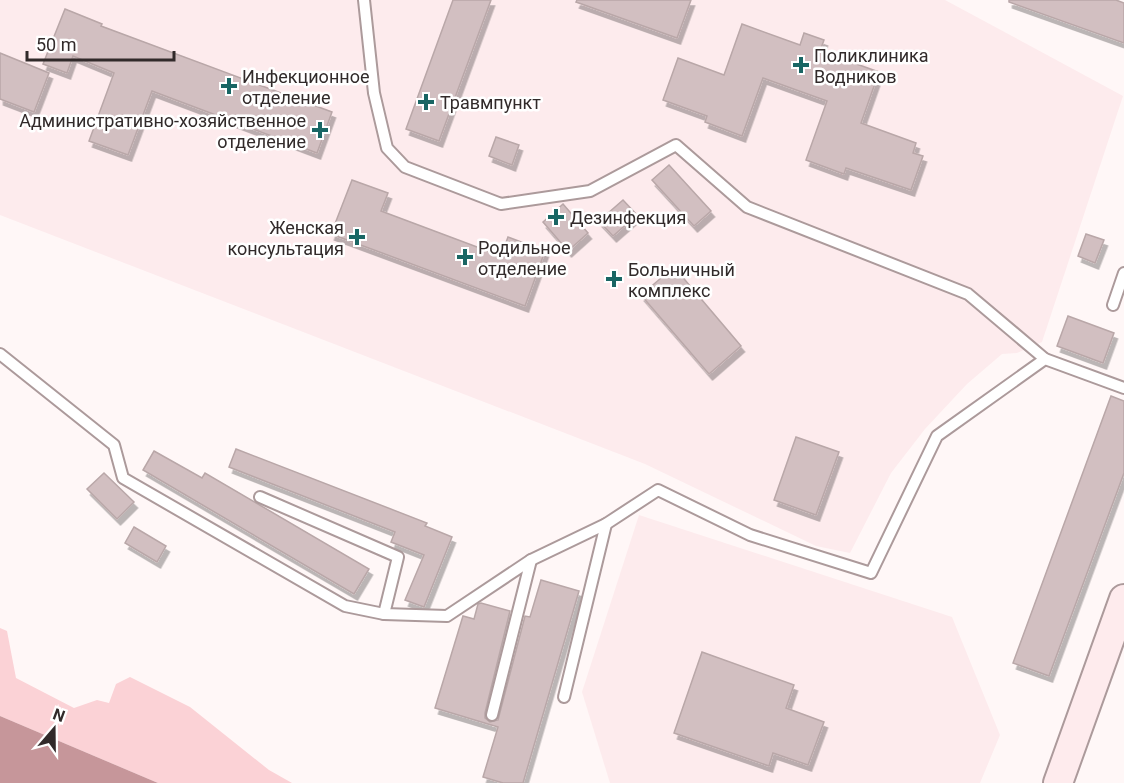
<svg xmlns="http://www.w3.org/2000/svg" width="1124" height="783" font-family="Roboto,sans-serif">
<style>
.built{fill:#fdebed}
.green{fill:#fbd2d6}
.water{fill:#c6969a}
.building{fill:#d2bfc1;stroke:#b9a7a8;stroke-width:1.5;filter:url(#shadow)}
.lines{fill:none;stroke-linecap:round;stroke-linejoin:round}
.lane-casing{stroke:#ac9a9b;stroke-width:14}
.secondary-casing{stroke:#ac9a9b;stroke-width:32}
.lane{stroke:#fff;stroke-width:10}
.secondary{stroke:#feebed;stroke-width:28}
.poi-dot{fill:#196664;stroke:#fff;stroke-width:2}
.labels{text-anchor:middle;dominant-baseline:central;stroke-width:5;stroke-linejoin:round;paint-order:stroke}
.poi-label{font-size:18px;fill:#312a2a;stroke:#fff;text-anchor:start}
</style>
<defs>
<filter id="shadow"><feDropShadow dx="3.5" dy="6" stdDeviation="0" flood-color="#0004"/></filter>
</defs>
<rect width="100%" height="100%" fill="#fff7f7"/>
<g class="built">
<path d="M 0,0 L 945,0 L 1123,96 L 1042,342 L 1017,353 L 1002,354 L 967,384 L 925,429 L 891,473 L 850,553 L 816,546 L 645,464 L 0,215 Z"/>
<path d="M 639,515 L 952,617 L 1000,735 L 980,783 L 610,783 L 582,692 Z"/>
</g>
<path class="green" d="M 0,628 L 7,631 L 16,678 L 74,708 L 97,700 L 109,703 L 116,684 L 130,677 L 190,707 L 269,770 L 292,783 L 158,783 L 0,716 Z"/>
<path class="water" d="M 0,716 L 158,783 L 0,783 Z"/>
<g class="building">
<path d="M 453,0 L 491,0 L 439,141 L 406,129 Z"/>
<path d="M 577,0 L 691,0 L 677,38 L 576,2 Z"/>
<path d="M 1009,0 L 1116,0 L 1124,3 L 1124,43 L 1009,2 Z"/>
<path d="M 65,9 L 102,24 L 101,26 L 332,112 L 317,153 L 152,91 L 128,155 L 89,141 L 114,73 L 73,56 L 67,73 L 43,64 Z"/>
<path d="M 742,24 L 800,45 L 804,33 L 824,40 L 820,51 L 879,72 L 861,123 L 916,143 L 913,153 L 923,156 L 911,190 L 846,168 L 844,174 L 806,160 L 827,101 L 763,78 L 742,136 L 705,122 L 707,116 L 663,100 L 678,58 L 724,75 Z"/>
<path d="M 0,53 L 49,73 L 34,112 L 0,99 Z"/>
<path d="M 496,137 L 519,145 L 512,165 L 489,156 Z"/>
<path d="M 669,165 L 711,211 L 694,226 L 652,180 Z"/>
<path d="M 352,180 L 388,193 L 381,211 L 501,256 L 508,237 L 545,251 L 525,306 L 331,234 Z"/>
<path d="M 623,200 L 637,215 L 613,236 L 599,221 Z"/>
<path d="M 563,204 L 588,233 L 568,251 L 543,222 Z"/>
<path d="M 1086,234 L 1104,240 L 1095,263 L 1078,256 Z"/>
<path d="M 674,267 L 741,346 L 709,374 L 641,295 Z"/>
<path d="M 1068,316 L 1114,333 L 1103,363 L 1057,346 Z"/>
<path d="M 1111,396 L 1124,401 L 1124,473 L 1049,676 L 1013,663 Z"/>
<path d="M 796,437 L 839,452 L 816,515 L 774,500 Z"/>
<path d="M 236,449 L 427,523 L 425,526 L 452,537 L 424,607 L 405,600 L 424,555 L 391,542 L 395,532 L 229,467 Z"/>
<path d="M 154,451 L 202,478 L 205,473 L 369,569 L 354,594 L 143,470 Z"/>
<path d="M 104,473 L 134,502 L 117,519 L 87,489 Z"/>
<path d="M 134,527 L 166,546 L 157,562 L 125,543 Z"/>
<path d="M 541,580 L 579,591 L 523,783 L 503,783 L 483,777 L 498,727 L 435,708 L 463,616 L 474,619 L 478,604 L 481,603 L 510,611 L 485,713 L 485,718 L 490,722 L 498,720 L 525,616 L 530,617 Z"/>
<path d="M 702,652 L 794,685 L 786,708 L 824,722 L 808,765 L 773,753 L 769,766 L 674,733 Z"/>
</g>
<g class="lines">
<defs>
<g id="lane">
<path d="M 364,0 L 374,93 L 387,148 L 405,167 L 501,204 L 590,191 L 676,145 L 747,207 L 968,294 L 1045,359"/>
<path d="M 1113,305 L 1124,273"/>
<path d="M 0,354 L 114,445 L 123,478 L 345,606 L 384,614 L 447,616 L 531,560 L 606,524 L 658,490 L 750,535 L 871,573 L 937,436 L 1045,359 L 1124,388"/>
<path d="M 260,497 L 398,557 L 384,614"/>
<path d="M 564,697 L 606,524"/>
<path d="M 492,715 L 531,560"/>
</g>
<path id="secondary" d="M 1058,783 L 1124,599"/>
</defs>
<use href="#lane" class="lane-casing"/>
<use href="#secondary" class="secondary-casing"/>
<use href="#lane" class="lane"/>
<use href="#secondary" class="secondary"/>
</g>
<g class="poi-dot">
<path d="M798 56h6v6h6v6h-6v6h-6v-6h-6v-6h6z"/>
<path d="M226 77h6v6h6v6h-6v6h-6v-6h-6v-6h6z"/>
<path d="M423 93h6v6h6v6h-6v6h-6v-6h-6v-6h6z"/>
<path d="M317 121h6v6h6v6h-6v6h-6v-6h-6v-6h6z"/>
<path d="M553 208h6v6h6v6h-6v6h-6v-6h-6v-6h6z"/>
<path d="M354 228h6v6h6v6h-6v6h-6v-6h-6v-6h6z"/>
<path d="M462 248h6v6h6v6h-6v6h-6v-6h-6v-6h6z"/>
<path d="M611 270h6v6h6v6h-6v6h-6v-6h-6v-6h6z"/>
</g>
<g class="labels">
<g class="poi-label">
<text x="814" y="55">Поликлиника<tspan x="814" dy="21">Водников</tspan></text>
<text x="242" y="76">Инфекционное<tspan x="242" dy="21">отделение</tspan></text>
<text x="440" y="102">Травмпункт</text>
<text x="306" y="120" text-anchor="end">Административно-хозяйственное<tspan x="306" dy="21">отделение</tspan></text>
<text x="570" y="217">Дезинфекция</text>
<text x="344" y="227" text-anchor="end">Женская<tspan x="344" dy="21">консультация</tspan></text>
<text x="478" y="247">Родильное<tspan x="478" dy="21">отделение</tspan></text>
<text x="628" y="269">Больничный<tspan x="628" dy="21">комплекс</tspan></text>
</g>
</g>
<g transform="translate(54 729) rotate(20)" stroke="#ffffff" stroke-width="4.5" paint-order="stroke">
<path d="M0-4.5L10 22L0 15L-10 22Z" fill="#312a2a"/>
<text y="-9" font-size="16" font-weight="bold" text-anchor="middle" fill="#312a2a">N</text>
</g>
<path d="M27 51v9h147v-9" fill="none" stroke="#312a2a" stroke-width="3"/>
<text x="36" y="51" font-size="18" fill="#312a2a" stroke="#ffffff" stroke-width="4.5" paint-order="stroke">50 m</text>
</svg>
